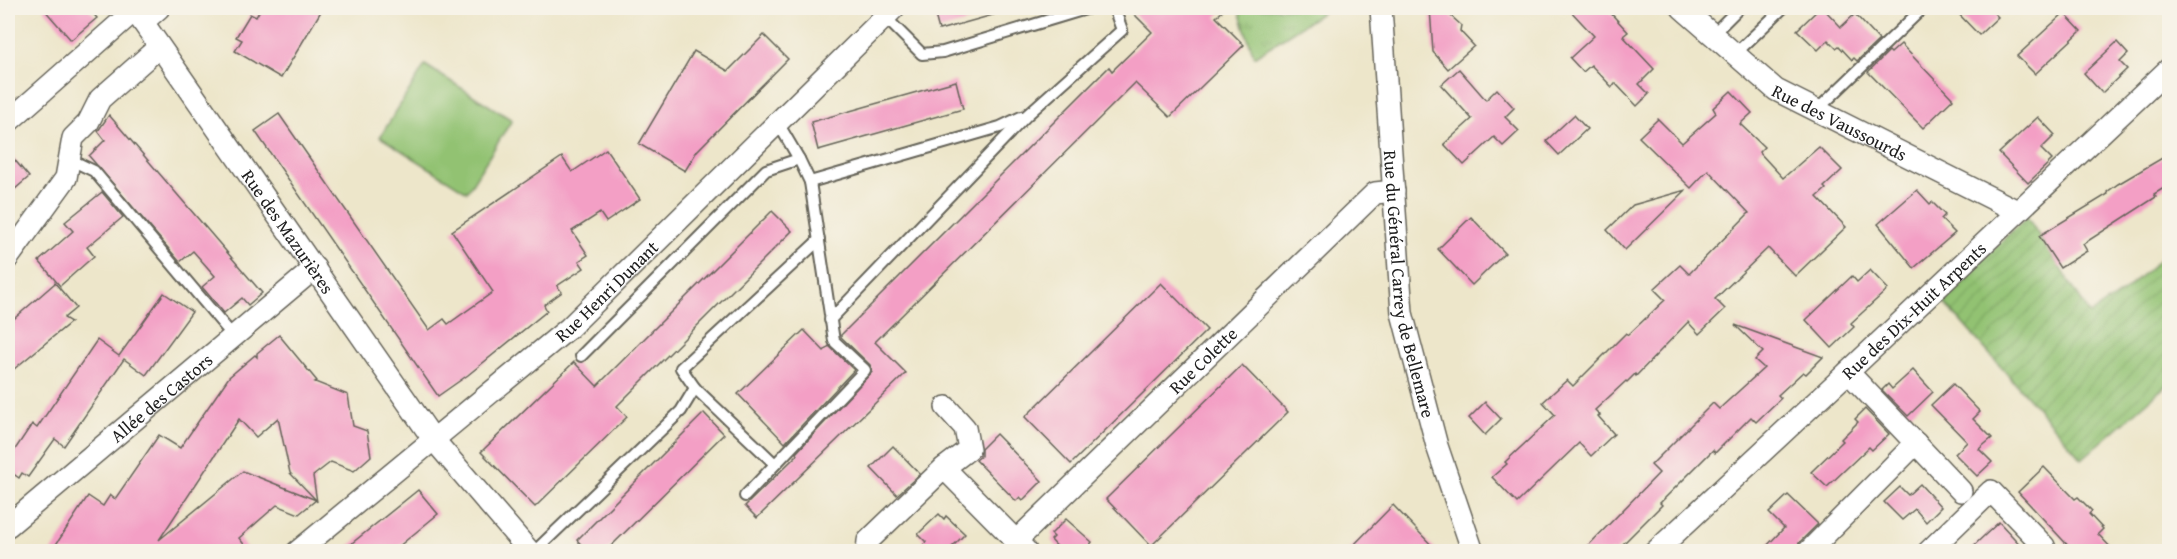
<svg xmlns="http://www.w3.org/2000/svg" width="2177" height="559" font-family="'Gentium Book Plus',serif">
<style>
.park{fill:url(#park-tufts);stroke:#576f47;stroke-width:1.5}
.garden{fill:url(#garden-furrows);stroke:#576f47;stroke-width:1.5}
.pitch{fill:#92c272;stroke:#576f47;stroke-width:1.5}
.building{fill:#f39fc5;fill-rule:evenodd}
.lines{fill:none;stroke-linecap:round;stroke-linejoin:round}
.lane-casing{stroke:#656359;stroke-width:14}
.street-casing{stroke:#656359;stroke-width:24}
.lane{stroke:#fff;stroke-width:10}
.street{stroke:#fff;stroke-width:21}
.labels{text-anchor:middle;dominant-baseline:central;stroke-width:5;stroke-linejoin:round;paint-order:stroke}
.street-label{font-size:18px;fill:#1c1c1c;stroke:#f7f3e8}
</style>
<defs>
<pattern id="park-tufts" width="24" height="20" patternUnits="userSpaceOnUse" patternTransform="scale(1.5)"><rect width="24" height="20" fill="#92c272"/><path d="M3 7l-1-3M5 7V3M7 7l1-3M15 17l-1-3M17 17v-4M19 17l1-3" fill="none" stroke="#7da662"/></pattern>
<pattern id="garden-furrows" width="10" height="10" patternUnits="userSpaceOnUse" patternTransform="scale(1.5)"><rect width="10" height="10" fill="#92c272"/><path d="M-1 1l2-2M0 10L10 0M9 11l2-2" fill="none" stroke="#7da662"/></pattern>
</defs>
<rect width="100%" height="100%" fill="#f7f3e8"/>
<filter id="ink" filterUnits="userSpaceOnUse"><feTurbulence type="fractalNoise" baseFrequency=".0167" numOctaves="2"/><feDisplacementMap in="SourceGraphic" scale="12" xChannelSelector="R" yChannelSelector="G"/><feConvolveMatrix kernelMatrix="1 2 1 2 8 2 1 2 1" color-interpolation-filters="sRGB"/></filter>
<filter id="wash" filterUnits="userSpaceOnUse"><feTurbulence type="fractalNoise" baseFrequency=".008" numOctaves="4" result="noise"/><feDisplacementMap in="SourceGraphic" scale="24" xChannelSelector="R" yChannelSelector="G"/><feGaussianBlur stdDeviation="1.35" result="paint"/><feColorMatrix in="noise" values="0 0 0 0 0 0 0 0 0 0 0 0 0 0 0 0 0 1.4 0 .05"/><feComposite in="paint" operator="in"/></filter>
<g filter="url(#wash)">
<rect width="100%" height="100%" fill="#ede6ca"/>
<path class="park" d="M 1238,8 L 1329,8 L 1254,57 Z"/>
<path class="garden" d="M 2027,217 L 2090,314 L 2123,292 L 2169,251 L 2169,383 L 2082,459 L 1941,299 Z"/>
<path class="pitch" d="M 425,65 L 512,120 L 467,192 L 380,137 Z"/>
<g id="blocks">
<g class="building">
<path d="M 43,8 L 88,8 L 97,18 L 71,40 Z"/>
<path d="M 261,8 L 323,8 L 281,78 L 235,51 L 242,40 L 236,37 L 250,14 L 256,17 Z"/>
<path d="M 933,8 L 999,8 L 1000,13 L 939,30 Z"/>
<path d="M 1128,8 L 1226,8 L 1216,17 L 1244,45 L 1170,117 L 1135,83 L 875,342 L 906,373 L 757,518 L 745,506 L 797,455 L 796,453 L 872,372 L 870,365 L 841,337 L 841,335 L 1109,67 L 1112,71 L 1152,32 Z"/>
<path d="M 1430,8 L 1461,8 L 1451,16 L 1461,25 L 1460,31 L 1474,46 L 1448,69 L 1433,52 Z"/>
<path d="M 1568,8 L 1606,8 L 1628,32 L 1623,36 L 1654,69 L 1639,84 L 1649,94 L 1637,106 L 1615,83 L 1612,87 L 1591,65 L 1583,72 L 1570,58 L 1594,36 Z"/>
<path d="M 1820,8 L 1823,8 L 1841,27 L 1855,14 L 1879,40 L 1857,61 L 1854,58 L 1852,60 L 1839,46 L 1836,48 L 1828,40 L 1818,50 L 1797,30 Z"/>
<path d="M 1953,8 L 1989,8 L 1998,17 L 1979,35 Z"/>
<path d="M 2064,13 L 2081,31 L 2035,74 L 2017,56 Z"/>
<path d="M 764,35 L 788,59 L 697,151 L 685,171 L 639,144 L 694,51 L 728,71 Z"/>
<path d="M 2117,42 L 2128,54 L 2120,62 L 2127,69 L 2102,93 L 2084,73 Z"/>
<path d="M 1901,44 L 1953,99 L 1923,128 L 1868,72 L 1889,51 L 1891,53 Z"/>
<path d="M 1459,69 L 1486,100 L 1497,89 L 1514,108 L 1505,117 L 1519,131 L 1503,146 L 1494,137 L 1464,165 L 1444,144 L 1472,119 L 1441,85 Z"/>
<path d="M 956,81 L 963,109 L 818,150 L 811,122 Z"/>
<path d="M 1731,91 L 1752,113 L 1740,124 L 1764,147 L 1759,152 L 1783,178 L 1819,147 L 1842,170 L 1824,187 L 1826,189 L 1817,197 L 1846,227 L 1795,276 L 1768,248 L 1715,299 L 1725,309 L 1699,334 L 1688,322 L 1636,376 L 1635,374 L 1627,382 L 1626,381 L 1595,410 L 1600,415 L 1598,416 L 1614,434 L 1591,456 L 1579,443 L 1517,503 L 1492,477 L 1507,464 L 1505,462 L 1555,415 L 1543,402 L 1567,380 L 1573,386 L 1626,333 L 1628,335 L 1665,300 L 1654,289 L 1680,265 L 1689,274 L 1749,213 L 1708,170 L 1691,188 L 1639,137 L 1658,119 L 1682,143 L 1716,113 L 1713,108 Z"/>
<path d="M 279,114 L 429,330 L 444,319 L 448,324 L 493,292 L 452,231 L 562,157 L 572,172 L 606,149 L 640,199 L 606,222 L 600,213 L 572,231 L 588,255 L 579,261 L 584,268 L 557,286 L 562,292 L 544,305 L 547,311 L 468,375 L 438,396 L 255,131 Z"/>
<path d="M 109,115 L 262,293 L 248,305 L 242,298 L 224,313 L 202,287 L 215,276 L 193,251 L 180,262 L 89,156 L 105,140 L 98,131 Z"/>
<path d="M 1574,115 L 1587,129 L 1559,155 L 1546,141 Z"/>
<path d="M 2038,117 L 2055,135 L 2041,149 L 2052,160 L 2028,183 L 1999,153 Z"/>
<path d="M 8,152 L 29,177 L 8,195 Z"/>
<path d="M 2169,154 L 2169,185 L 2154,194 L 2156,197 L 2083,244 L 2087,251 L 2060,268 L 2039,236 L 2108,194 L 2107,192 L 2118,184 Z"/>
<path d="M 1686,190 L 1625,250 L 1607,230 L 1633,205 Z"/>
<path d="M 1917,190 L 1930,204 L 1932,202 L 1945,215 L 1941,219 L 1955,233 L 1914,268 L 1878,224 Z"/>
<path d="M 102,192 L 123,217 L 87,247 L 94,256 L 60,286 L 39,261 L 73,231 L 65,222 Z"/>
<path d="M 772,211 L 792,231 L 617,406 L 627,417 L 535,507 L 481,452 L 574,362 L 597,386 Z"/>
<path d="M 1471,217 L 1505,253 L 1472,285 L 1438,249 Z"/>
<path d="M 1870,270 L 1888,289 L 1851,323 L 1854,327 L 1832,348 L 1806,320 L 1852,276 L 1857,282 Z"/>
<path d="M 55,283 L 76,308 L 64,318 L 71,322 L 8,374 L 8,324 Z"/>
<path d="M 1161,283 L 1207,330 L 1071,464 L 1025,417 Z"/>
<path d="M 164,293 L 192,312 L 146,375 L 124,359 L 64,446 L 55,439 L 28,477 L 22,473 L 19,478 L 8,470 L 8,460 L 32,424 L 37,428 L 97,340 L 119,356 Z"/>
<path d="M 1735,325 L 1823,357 L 1806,374 L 1803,372 L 1778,395 L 1781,398 L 1756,422 L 1751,417 L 1715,453 L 1713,450 L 1660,503 L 1662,505 L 1615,552 L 1582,552 L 1659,473 L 1651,465 L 1713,403 L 1719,409 L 1764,368 L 1755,360 L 1763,352 Z"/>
<path d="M 804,330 L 824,351 L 829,346 L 854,370 L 785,443 L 738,394 Z"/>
<path d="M 279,335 L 317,381 L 315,382 L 348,395 L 353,426 L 367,431 L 371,456 L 354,471 L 331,462 L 313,476 L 317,502 L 316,500 L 299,514 L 277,505 L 239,538 L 250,552 L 51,552 L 88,496 L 103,506 L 110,495 L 115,499 L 159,435 L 180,448 L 229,377 L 255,355 L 257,357 L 257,353 ZM 278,418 L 290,473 L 316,500 L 243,471 L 159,540 L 239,419 L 256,437 Z"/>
<path d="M 1242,365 L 1288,412 L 1151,546 L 1106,499 Z"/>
<path d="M 1913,370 L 1933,392 L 1908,416 L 1882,390 L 1888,384 L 1892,389 Z"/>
<path d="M 1953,384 L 1980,412 L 1973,419 L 1992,438 L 1979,449 L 1992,462 L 1977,476 L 1955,454 L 1967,442 L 1931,405 Z"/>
<path d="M 1485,402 L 1501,419 L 1485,435 L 1469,418 Z"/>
<path d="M 1865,409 L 1889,434 L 1872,450 L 1869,447 L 1827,487 L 1811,472 L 1843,441 L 1841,439 L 1858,422 L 1855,419 Z"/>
<path d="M 704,413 L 724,434 L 605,552 L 588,552 L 577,540 Z"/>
<path d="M 996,434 L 1042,481 L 1023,500 L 1020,497 L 1016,501 L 976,460 L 981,456 L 981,449 Z"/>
<path d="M 893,446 L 920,474 L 897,495 L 871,468 Z"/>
<path d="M 2044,467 L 2075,499 L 2078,497 L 2092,511 L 2089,514 L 2103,529 L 2098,534 L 2115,552 L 2074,552 L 2018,492 Z"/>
<path d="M 1920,484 L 1941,507 L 1926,522 L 1915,509 L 1902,520 L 1884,502 L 1900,487 L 1908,495 Z"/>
<path d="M 418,490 L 438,514 L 392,552 L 341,552 Z"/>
<path d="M 1788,495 L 1818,524 L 1799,543 L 1796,552 L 1761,552 L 1784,528 L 1769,513 Z"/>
<path d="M 1393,505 L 1438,552 L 1347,552 Z"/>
<path d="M 939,514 L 944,519 L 946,516 L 965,534 L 947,552 L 917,552 L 926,542 L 918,534 Z"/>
<path d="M 1066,519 L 1092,542 L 1085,552 L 1062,552 L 1051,540 L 1054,537 L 1051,534 Z"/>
<path d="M 1999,522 L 2027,552 L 1967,552 L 1985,535 Z"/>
</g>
</g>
</g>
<g filter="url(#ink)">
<use href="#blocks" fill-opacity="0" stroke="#656359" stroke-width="1.5"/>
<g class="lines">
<defs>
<g id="lane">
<path d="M 885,17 L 922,54 L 943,52 L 1089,8"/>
<path d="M 1713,34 L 1739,8"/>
<path d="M 1735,54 L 1783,8"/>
<path d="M 1817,110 L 1923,8"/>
<path d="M 69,159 L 94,171 L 233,336"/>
<path d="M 810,182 L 1000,127 L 1021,117"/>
<path d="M 830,320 L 1027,115 L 1122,30 L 1114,8"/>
<path d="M 581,356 L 766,170 L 799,159"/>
<path d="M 775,464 L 695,388 L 681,368 L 819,240"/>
<path d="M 745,496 L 865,370 L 834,341 L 810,182 L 799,159 L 778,123"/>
<path d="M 534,552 L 681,411 L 695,388"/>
</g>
<g id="street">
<path id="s1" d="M 133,8 L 433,439 L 530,552"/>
<path id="s2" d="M 1381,8 L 1402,313 L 1437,446 L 1473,552"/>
<path id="s3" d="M 1682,8 L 1776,90 L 2017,211"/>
<path d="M 143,22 L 159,8"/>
<path d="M 8,122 L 135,10"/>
<path d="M 8,258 L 66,178 L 73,138 L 88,123 L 100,99 L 159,47"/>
<path d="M 1848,372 L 1961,491"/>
<path d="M 944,468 L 969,449 L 965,428 L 946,407"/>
<path id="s4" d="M 8,526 L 315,268"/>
<path id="s5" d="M 1016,541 L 1375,193 L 1394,191"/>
<path id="s6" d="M 297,552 L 569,328 L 894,8"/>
<path d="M 867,552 L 868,541 L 944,468 L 1026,551"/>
<path id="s7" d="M 1655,552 L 1848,372 L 2170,68"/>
<path d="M 1808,552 L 1916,443"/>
<path d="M 1928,552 L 1991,491 L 2044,546 L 2046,552"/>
</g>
</defs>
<use href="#lane" class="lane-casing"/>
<use href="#street" class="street-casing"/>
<use href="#lane" class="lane"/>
<use href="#street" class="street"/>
</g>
</g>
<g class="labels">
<g class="street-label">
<text stroke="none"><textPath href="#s3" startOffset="196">Rue des Vaussourds</textPath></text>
<text stroke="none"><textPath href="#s1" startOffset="272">Rue des Mazurières</textPath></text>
<text stroke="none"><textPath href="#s2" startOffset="278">Rue du Général Carrey de Bellemare</textPath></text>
<text stroke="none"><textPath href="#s6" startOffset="405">Rue Henri Dunant</textPath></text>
<text stroke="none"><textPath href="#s7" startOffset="354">Rue des Dix-Huit Arpents</textPath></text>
<text stroke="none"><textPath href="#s5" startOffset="260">Rue Colette</textPath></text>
<text stroke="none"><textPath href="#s4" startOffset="200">Allée des Castors</textPath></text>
</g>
</g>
<rect width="2177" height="559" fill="none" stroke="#f7f3e8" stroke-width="30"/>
</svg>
